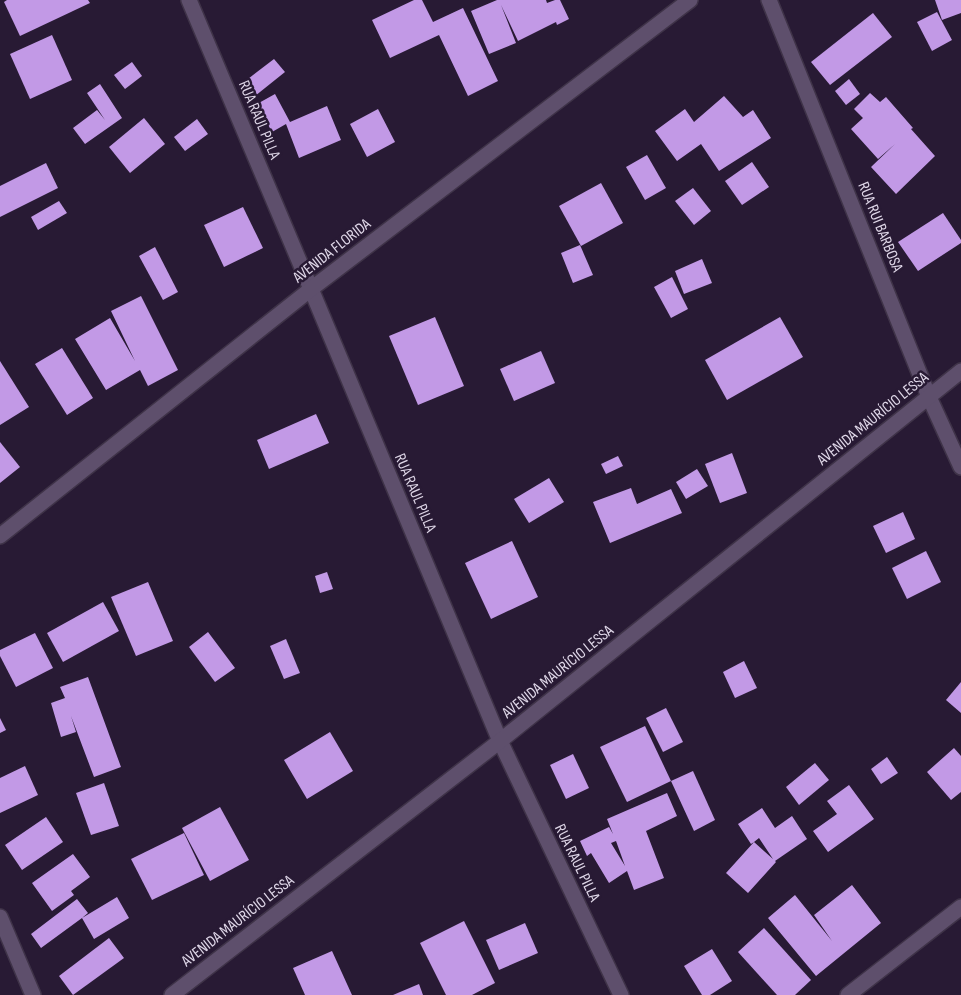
<svg xmlns="http://www.w3.org/2000/svg" width="961" height="995" font-family="'Sofia Sans Condensed',sans-serif">
<style>
.building{fill:#c299e6;fill-rule:evenodd}
.lines{fill:none;stroke-linecap:round;stroke-linejoin:round}
.minor-casing{stroke:#3f3348;stroke-width:18}
.minor{stroke:#5e4f6c;stroke-width:15}
.labels{text-anchor:middle;dominant-baseline:central;stroke-width:5;stroke-linejoin:round;paint-order:stroke}
.street-label{font-size:16px;fill:#e0d8e9;stroke:#281a34}
</style>
<rect width="100%" height="100%" fill="#281a34"/>
<g class="building">
<path d="M 7,0 L 88,0 L 90,3 L 20,36 L 4,2 Z"/>
<path d="M 414,0 L 422,0 L 433,22 L 463,8 L 498,81 L 468,96 L 439,35 L 390,58 L 372,20 Z"/>
<path d="M 497,0 L 546,0 L 547,3 L 555,0 L 560,0 L 569,19 L 557,25 L 556,22 L 518,41 L 501,5 L 516,43 L 489,54 L 471,11 Z"/>
<path d="M 935,0 L 961,0 L 961,13 L 942,20 Z"/>
<path d="M 937,12 L 952,40 L 932,51 L 917,22 Z"/>
<path d="M 873,13 L 892,37 L 830,85 L 811,62 Z"/>
<path d="M 52,35 L 72,80 L 30,99 L 10,54 Z"/>
<path d="M 274,59 L 285,72 L 255,96 L 244,82 Z"/>
<path d="M 132,62 L 142,76 L 125,89 L 114,75 Z"/>
<path d="M 849,79 L 860,94 L 846,105 L 835,91 Z"/>
<path d="M 100,84 L 122,118 L 85,144 L 73,128 L 97,110 L 105,120 L 87,93 Z"/>
<path d="M 870,93 L 880,102 L 886,97 L 913,128 L 911,129 L 935,156 L 896,194 L 871,167 L 895,144 L 878,159 L 851,129 L 863,118 L 854,109 Z"/>
<path d="M 275,94 L 290,122 L 327,106 L 341,140 L 299,158 L 286,124 L 272,132 L 257,104 Z"/>
<path d="M 724,96 L 743,117 L 753,110 L 771,138 L 719,171 L 701,144 L 677,161 L 655,131 L 685,109 L 694,122 Z"/>
<path d="M 378,109 L 395,142 L 367,157 L 350,124 Z"/>
<path d="M 144,118 L 165,144 L 130,173 L 109,147 Z"/>
<path d="M 197,119 L 208,134 L 185,151 L 174,137 Z"/>
<path d="M 647,155 L 666,188 L 645,200 L 626,167 Z"/>
<path d="M 752,162 L 769,187 L 742,205 L 725,181 Z"/>
<path d="M 46,163 L 58,188 L 0,217 L 0,186 Z"/>
<path d="M 601,183 L 623,223 L 581,246 L 559,206 Z"/>
<path d="M 693,188 L 711,211 L 694,225 L 675,201 Z"/>
<path d="M 59,201 L 67,213 L 38,230 L 31,217 Z"/>
<path d="M 243,207 L 263,248 L 224,267 L 204,225 Z"/>
<path d="M 943,213 L 961,240 L 961,243 L 918,271 L 898,242 Z"/>
<path d="M 580,245 L 593,275 L 573,283 L 561,253 Z"/>
<path d="M 155,247 L 178,292 L 163,300 L 139,256 Z"/>
<path d="M 702,259 L 712,283 L 684,294 L 675,271 Z"/>
<path d="M 672,277 L 688,309 L 671,318 L 654,287 Z"/>
<path d="M 141,296 L 178,370 L 148,386 L 140,370 L 106,390 L 75,339 L 110,318 L 135,361 L 111,311 Z"/>
<path d="M 435,317 L 464,386 L 418,405 L 389,336 Z"/>
<path d="M 780,317 L 803,357 L 727,400 L 705,360 Z"/>
<path d="M 62,348 L 93,398 L 67,415 L 35,364 Z"/>
<path d="M 541,351 L 555,383 L 514,401 L 500,369 Z"/>
<path d="M 0,361 L 29,407 L 0,425 Z"/>
<path d="M 316,414 L 329,443 L 269,469 L 257,440 Z"/>
<path d="M 0,442 L 20,467 L 0,483 Z"/>
<path d="M 732,453 L 747,493 L 720,503 L 705,464 Z"/>
<path d="M 618,456 L 623,466 L 606,474 L 601,464 Z"/>
<path d="M 697,469 L 708,486 L 686,499 L 676,482 Z"/>
<path d="M 549,478 L 564,502 L 529,523 L 514,499 Z"/>
<path d="M 631,488 L 637,504 L 671,489 L 682,513 L 610,543 L 593,502 Z"/>
<path d="M 903,512 L 915,539 L 886,553 L 873,526 Z"/>
<path d="M 512,541 L 538,597 L 491,619 L 465,563 Z"/>
<path d="M 926,551 L 941,582 L 907,599 L 892,568 Z"/>
<path d="M 327,572 L 333,589 L 320,593 L 315,576 Z"/>
<path d="M 148,582 L 173,641 L 136,656 L 111,597 Z"/>
<path d="M 103,602 L 119,631 L 63,662 L 47,633 Z"/>
<path d="M 208,632 L 235,668 L 215,682 L 189,647 Z"/>
<path d="M 35,633 L 53,668 L 16,687 L 0,656 L 0,650 Z"/>
<path d="M 286,639 L 300,673 L 284,679 L 270,646 Z"/>
<path d="M 744,661 L 757,688 L 735,698 L 723,672 Z"/>
<path d="M 88,677 L 121,767 L 94,777 L 71,716 L 76,732 L 61,737 L 51,703 L 65,698 L 60,687 Z"/>
<path d="M 961,682 L 961,713 L 946,700 Z"/>
<path d="M 666,708 L 683,742 L 663,752 L 646,718 Z"/>
<path d="M 0,718 L 6,730 L 0,733 Z"/>
<path d="M 645,726 L 671,781 L 627,802 L 600,747 Z"/>
<path d="M 330,732 L 353,771 L 307,799 L 284,760 Z"/>
<path d="M 954,748 L 961,756 L 961,792 L 951,800 L 927,772 Z"/>
<path d="M 573,754 L 589,788 L 566,799 L 550,765 Z"/>
<path d="M 887,757 L 898,773 L 881,784 L 871,769 Z"/>
<path d="M 815,763 L 829,780 L 799,805 L 786,787 Z"/>
<path d="M 25,766 L 38,795 L 0,813 L 0,778 Z"/>
<path d="M 693,771 L 715,820 L 694,831 L 671,781 Z"/>
<path d="M 104,783 L 119,826 L 91,835 L 76,793 Z"/>
<path d="M 849,785 L 874,819 L 828,852 L 813,831 L 837,814 L 827,801 Z"/>
<path d="M 667,793 L 677,816 L 646,831 L 664,878 L 634,890 L 627,871 L 609,883 L 591,853 L 587,856 L 580,841 L 609,827 L 613,834 L 607,819 ZM 616,841 L 625,866 L 611,843 Z"/>
<path d="M 220,807 L 249,860 L 210,881 L 182,828 Z"/>
<path d="M 762,808 L 775,828 L 792,816 L 807,839 L 775,861 L 776,862 L 748,893 L 726,873 L 754,842 L 751,844 L 738,824 ZM 759,838 L 773,859 L 754,842 Z"/>
<path d="M 46,817 L 63,842 L 22,870 L 5,845 Z"/>
<path d="M 184,833 L 204,875 L 152,900 L 131,859 Z"/>
<path d="M 73,854 L 90,877 L 71,891 L 74,895 L 52,911 L 32,883 Z"/>
<path d="M 852,885 L 881,923 L 816,976 L 768,918 L 795,895 L 832,941 L 814,915 Z"/>
<path d="M 117,897 L 129,918 L 94,939 L 82,918 L 41,948 L 31,934 L 77,899 L 88,913 L 82,918 Z"/>
<path d="M 464,921 L 495,983 L 472,995 L 446,995 L 420,943 Z"/>
<path d="M 525,923 L 538,953 L 499,970 L 486,940 Z"/>
<path d="M 764,928 L 811,980 L 795,995 L 777,995 L 738,952 Z"/>
<path d="M 109,938 L 124,958 L 73,995 L 59,976 Z"/>
<path d="M 712,949 L 732,981 L 710,995 L 702,995 L 684,966 Z"/>
<path d="M 332,951 L 352,995 L 305,995 L 293,968 Z"/>
<path d="M 419,984 L 423,995 L 393,995 Z"/>
</g>
<g class="lines">
<defs>
<g id="minor">
<path d="M 189,0 L 311,289 L 500,741 L 621,995"/>
<path d="M 769,0 L 929,397 L 961,467"/>
<path d="M 0,536 L 311,289 L 690,0"/>
<path d="M 0,917 L 33,995"/>
<path d="M 172,995 L 500,741 L 961,371"/>
<path d="M 848,995 L 961,907"/>
</g>
</defs>
<use href="#minor" class="minor-casing"/>
<use href="#minor" class="minor"/>
</g>
<g class="labels">
<g class="street-label">
<text transform="translate(259 120) rotate(67)">RUA RAUL PILLA</text>
<text transform="translate(880 227) rotate(68)">RUA RUI BARBOSA</text>
<text transform="translate(332 251) rotate(-38)">AVENIDA FLORIDA</text>
<text transform="translate(873 419) rotate(-39)">AVENIDA MAURÍCIO LESSA</text>
<text transform="translate(415 493) rotate(67)">RUA RAUL PILLA</text>
<text transform="translate(558 672) rotate(-39)">AVENIDA MAURÍCIO LESSA</text>
<text transform="translate(577 863) rotate(64)">RUA RAUL PILLA</text>
<text transform="translate(238 921) rotate(-38)">AVENIDA MAURÍCIO LESSA</text>
</g>
</g>
</svg>
